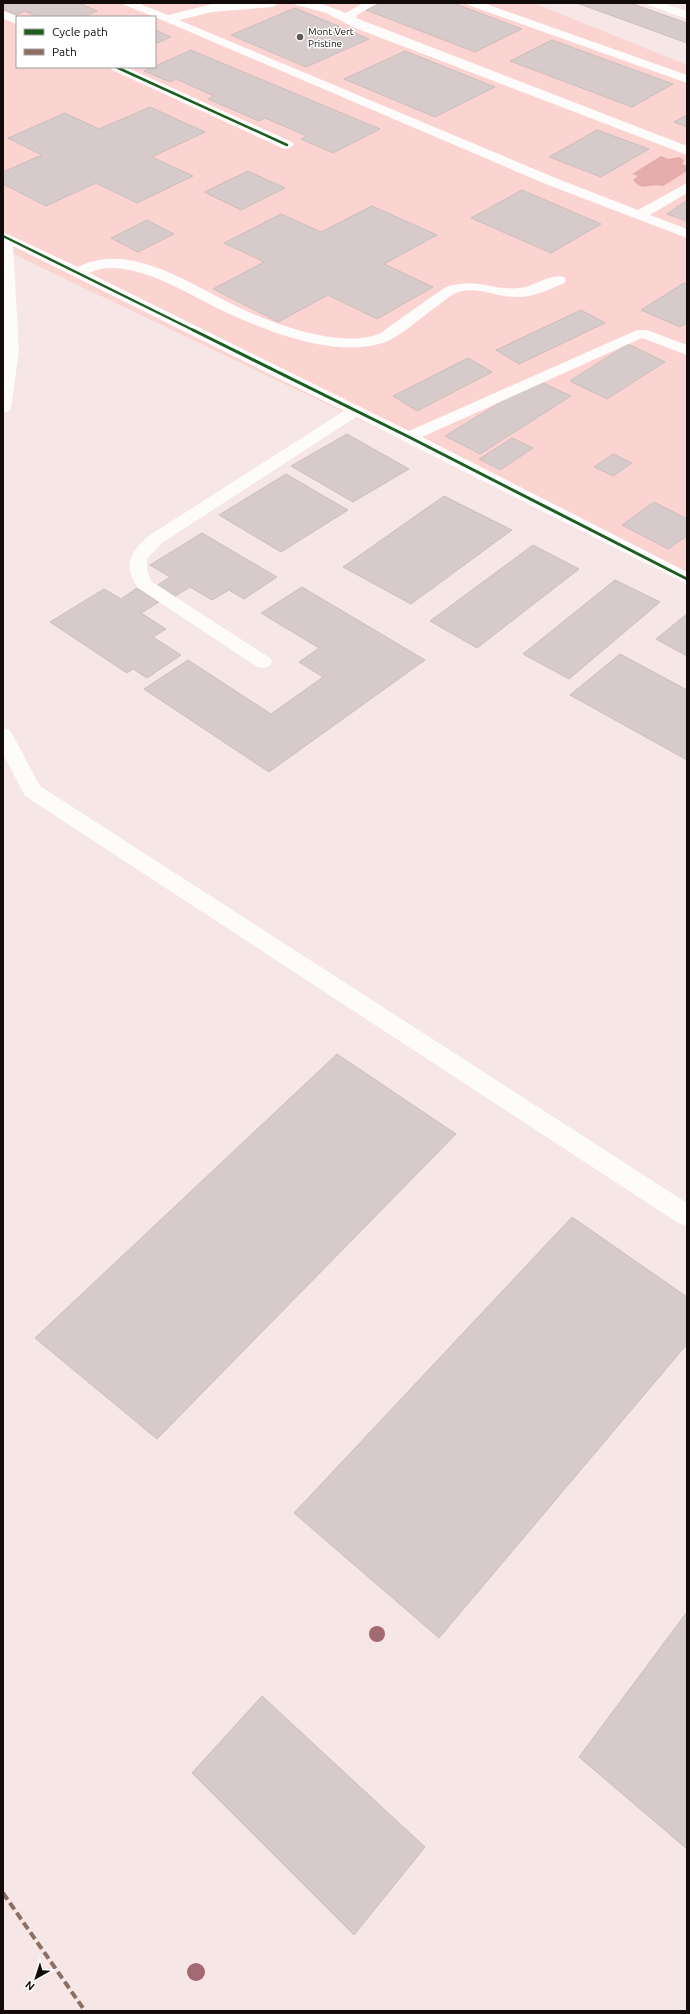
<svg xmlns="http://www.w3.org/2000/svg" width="690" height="2014" font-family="Ubuntu,sans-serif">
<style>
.green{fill:#fbd3d1;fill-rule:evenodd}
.water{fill:#e4acaa}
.building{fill:#d7caca;stroke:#cbbebd}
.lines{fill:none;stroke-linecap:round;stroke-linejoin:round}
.minor{fill:#fefbfb;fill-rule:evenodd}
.quiet{stroke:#8d6e63;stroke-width:4;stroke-dasharray:8 4;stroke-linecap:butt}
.cycleway-far1-casing{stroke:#fff;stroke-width:4}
.cycleway-casing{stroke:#fff;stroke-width:5}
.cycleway-far1{stroke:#1b5e20;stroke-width:2.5}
.cycleway{stroke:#1b5e20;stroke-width:3}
.tree{fill:#a36a72}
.poi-dot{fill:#625857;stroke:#fff;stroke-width:1.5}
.labels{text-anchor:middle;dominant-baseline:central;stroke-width:3;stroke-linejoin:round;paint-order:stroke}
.far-poi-label{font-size:10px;fill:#130b0a;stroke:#fff;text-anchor:start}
</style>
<rect width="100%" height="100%" fill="#f6e6e5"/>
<path class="green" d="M 3,3 L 533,3 L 687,65 L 687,577 L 3,249 ZM 17,17 L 155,17 L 155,67 L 17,67 Z"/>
<path class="water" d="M 661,156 L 668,159 L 680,157 L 684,161 L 682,164 L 687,166 L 687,171 L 663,186 C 651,183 642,192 633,180 L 638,176 L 632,174 Z"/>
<g class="building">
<path d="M 3,3 L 79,3 L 97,11 L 82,17 L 38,17 L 25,11 L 16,15 L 3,9 Z"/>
<path d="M 381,3 L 453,3 L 522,29 L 475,52 L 366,10 Z"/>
<path d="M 577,3 L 630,3 L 687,23 L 687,43 Z"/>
<path d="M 295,8 L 369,39 L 306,67 L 231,35 Z"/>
<path d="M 155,30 L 171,37 L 155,44 Z"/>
<path d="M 552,40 L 673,84 L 632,107 L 510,61 Z"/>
<path d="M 191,50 L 380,129 L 333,153 L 301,139 L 307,136 L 265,118 L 259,121 L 208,99 L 214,96 L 176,79 L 170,82 L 144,71 Z"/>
<path d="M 405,51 L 495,87 L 435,117 L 344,79 Z"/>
<path d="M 150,107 L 205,132 L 152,157 L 193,176 L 137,203 L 96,183 L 46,206 L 3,184 L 3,172 L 42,155 L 8,138 L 65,113 L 99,129 Z"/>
<path d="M 687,115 L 687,127 L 674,122 Z"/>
<path d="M 597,130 L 649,149 L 601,177 L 549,157 Z"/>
<path d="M 248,171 L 285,188 L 241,210 L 204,192 Z"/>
<path d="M 522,190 L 601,224 L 551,253 L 471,218 Z"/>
<path d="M 687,200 L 687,221 L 667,214 Z"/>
<path d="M 372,206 L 437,235 L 384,264 L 433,287 L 377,319 L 328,295 L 278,322 L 213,289 L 264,262 L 224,243 L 281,214 L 321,232 Z"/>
<path d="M 147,220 L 174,234 L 138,252 L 111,238 Z"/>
<path d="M 684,283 L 687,284 L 687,323 L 680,327 L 641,310 Z"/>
<path d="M 581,310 L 605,323 L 519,364 L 496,350 Z"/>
<path d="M 628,344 L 665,362 L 607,399 L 570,381 Z"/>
<path d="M 468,358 L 492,372 L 417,411 L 393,396 Z"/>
<path d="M 537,380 L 571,396 L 480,454 L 445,436 Z"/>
<path d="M 347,434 L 409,469 L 353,502 L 291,466 Z"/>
<path d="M 512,438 L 533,448 L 500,470 L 479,459 Z"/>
<path d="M 613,454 L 632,463 L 613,476 L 594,467 Z"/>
<path d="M 286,474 L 348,510 L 281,552 L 219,515 Z"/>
<path d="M 444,496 L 512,530 L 411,604 L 343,567 Z"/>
<path d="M 654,502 L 687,519 L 687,536 L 668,549 L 622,525 Z"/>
<path d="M 202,533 L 277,577 L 244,599 L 229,590 L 212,600 L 190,587 L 174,597 L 156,586 L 170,577 L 150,565 Z"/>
<path d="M 533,545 L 579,569 L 477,648 L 430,621 Z"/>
<path d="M 615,580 L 660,602 L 569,679 L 523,654 Z"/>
<path d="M 302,587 L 425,660 L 269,772 L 144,689 L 188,660 L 271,714 L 323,677 L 299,662 L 319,648 L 261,613 Z"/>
<path d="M 137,588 L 159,602 L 141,613 L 166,629 L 153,637 L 181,655 L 147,678 L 133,669 L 127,673 L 50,622 L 104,589 L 121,599 Z"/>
<path d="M 687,614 L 687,656 L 656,639 Z"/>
<path d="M 620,654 L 687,690 L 687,760 L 570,695 Z"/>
<path d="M 337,1054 L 456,1134 L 157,1439 L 35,1338 Z"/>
<path d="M 572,1217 L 687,1297 L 687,1344 L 439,1638 L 294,1513 Z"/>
<path d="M 687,1612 L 687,1849 L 579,1757 Z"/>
<path d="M 262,1696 L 425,1847 L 354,1935 L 192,1773 Z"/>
</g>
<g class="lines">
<g class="minor">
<path d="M 122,3 L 138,3 L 168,15 L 212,4 L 279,3 L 273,7 L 212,12 L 179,20 L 558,179 L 638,210 L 687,183 L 687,193 L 650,215 L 687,229 L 687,238 L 548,185 L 155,17 L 124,5 Z"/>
<path d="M 294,3 L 319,3 L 346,13 L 363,3 L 378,3 L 357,15 L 356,18 L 687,146 L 687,155 L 355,28 L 326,13 L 296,5 Z"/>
<path d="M 466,3 L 483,3 L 687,75 L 687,83 L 468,5 Z"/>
<path d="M 646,3 L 663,3 L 687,11 L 687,19 L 648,5 Z"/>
<path d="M 3,11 L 20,17 L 17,17 L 17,24 L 3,19 Z"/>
<path d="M 110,67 L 126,67 L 292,142 L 294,145 L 287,149 L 282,148 L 112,70 Z"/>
<path d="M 3,232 L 78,267 C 132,240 193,287 242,309 C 266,320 292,330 319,335 C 338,339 360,341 379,334 C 385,331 390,325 396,322 C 413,310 429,298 446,287 C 478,277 491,291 520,288 C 534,287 550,273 564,277 L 566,280 L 564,283 C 549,290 532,298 515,297 C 497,297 477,286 458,292 C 450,295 441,304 433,309 C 420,319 406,331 392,339 C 376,348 347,349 329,346 C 296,341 263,329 232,315 C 194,299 130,253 89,273 L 409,431 L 637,330 L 647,330 L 687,345 L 687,355 L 642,338 L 422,437 L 687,572 L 687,584 L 356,417 L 162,543 L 147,559 L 147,570 L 151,581 L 270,658 L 272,662 L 270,666 L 263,668 L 256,666 L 138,588 C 122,564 130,552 150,535 L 344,411 L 13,246 L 19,351 L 11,408 L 9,411 L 3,413 Z"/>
<path d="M 3,728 L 10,730 L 40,786 L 687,1203 L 687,1226 L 678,1223 L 25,796 L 3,754 Z"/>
</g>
<path class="quiet" d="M 3,1893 L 85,2011"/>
<defs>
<g id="cycleway-far1">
<path d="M 116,67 L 287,145"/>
<path d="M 3,236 L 195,331"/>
</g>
<path id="cycleway" d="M 193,330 L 409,437 L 687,579"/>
</defs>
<use href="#cycleway-far1" class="cycleway-far1-casing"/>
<use href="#cycleway" class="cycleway-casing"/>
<use href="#cycleway-far1" class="cycleway-far1"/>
<use href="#cycleway" class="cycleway"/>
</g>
<g class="tree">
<circle cx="377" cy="1634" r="8"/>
<circle cx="196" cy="1972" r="9"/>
</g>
<circle class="poi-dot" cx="300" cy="37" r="4"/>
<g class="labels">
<g class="far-poi-label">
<text x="308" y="31">Mont Vert<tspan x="308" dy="12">Pristine</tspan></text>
</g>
</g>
<rect width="690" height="2014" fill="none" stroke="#130b0a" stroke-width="8"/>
<rect x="16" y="16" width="140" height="52" fill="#ffffff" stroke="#a19d9d"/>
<rect x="24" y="29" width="20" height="6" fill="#1b5e20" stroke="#a19d9d"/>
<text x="52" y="36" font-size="12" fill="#130b0a">Cycle path</text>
<rect x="24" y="49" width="20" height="6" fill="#8d6e63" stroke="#a19d9d"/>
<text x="52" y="56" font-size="12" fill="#130b0a">Path</text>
<g transform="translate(36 1978) rotate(219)" stroke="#ffffff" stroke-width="3" paint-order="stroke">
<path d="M0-3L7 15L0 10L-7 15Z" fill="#130b0a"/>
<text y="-6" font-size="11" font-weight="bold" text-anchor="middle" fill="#130b0a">N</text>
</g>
</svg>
